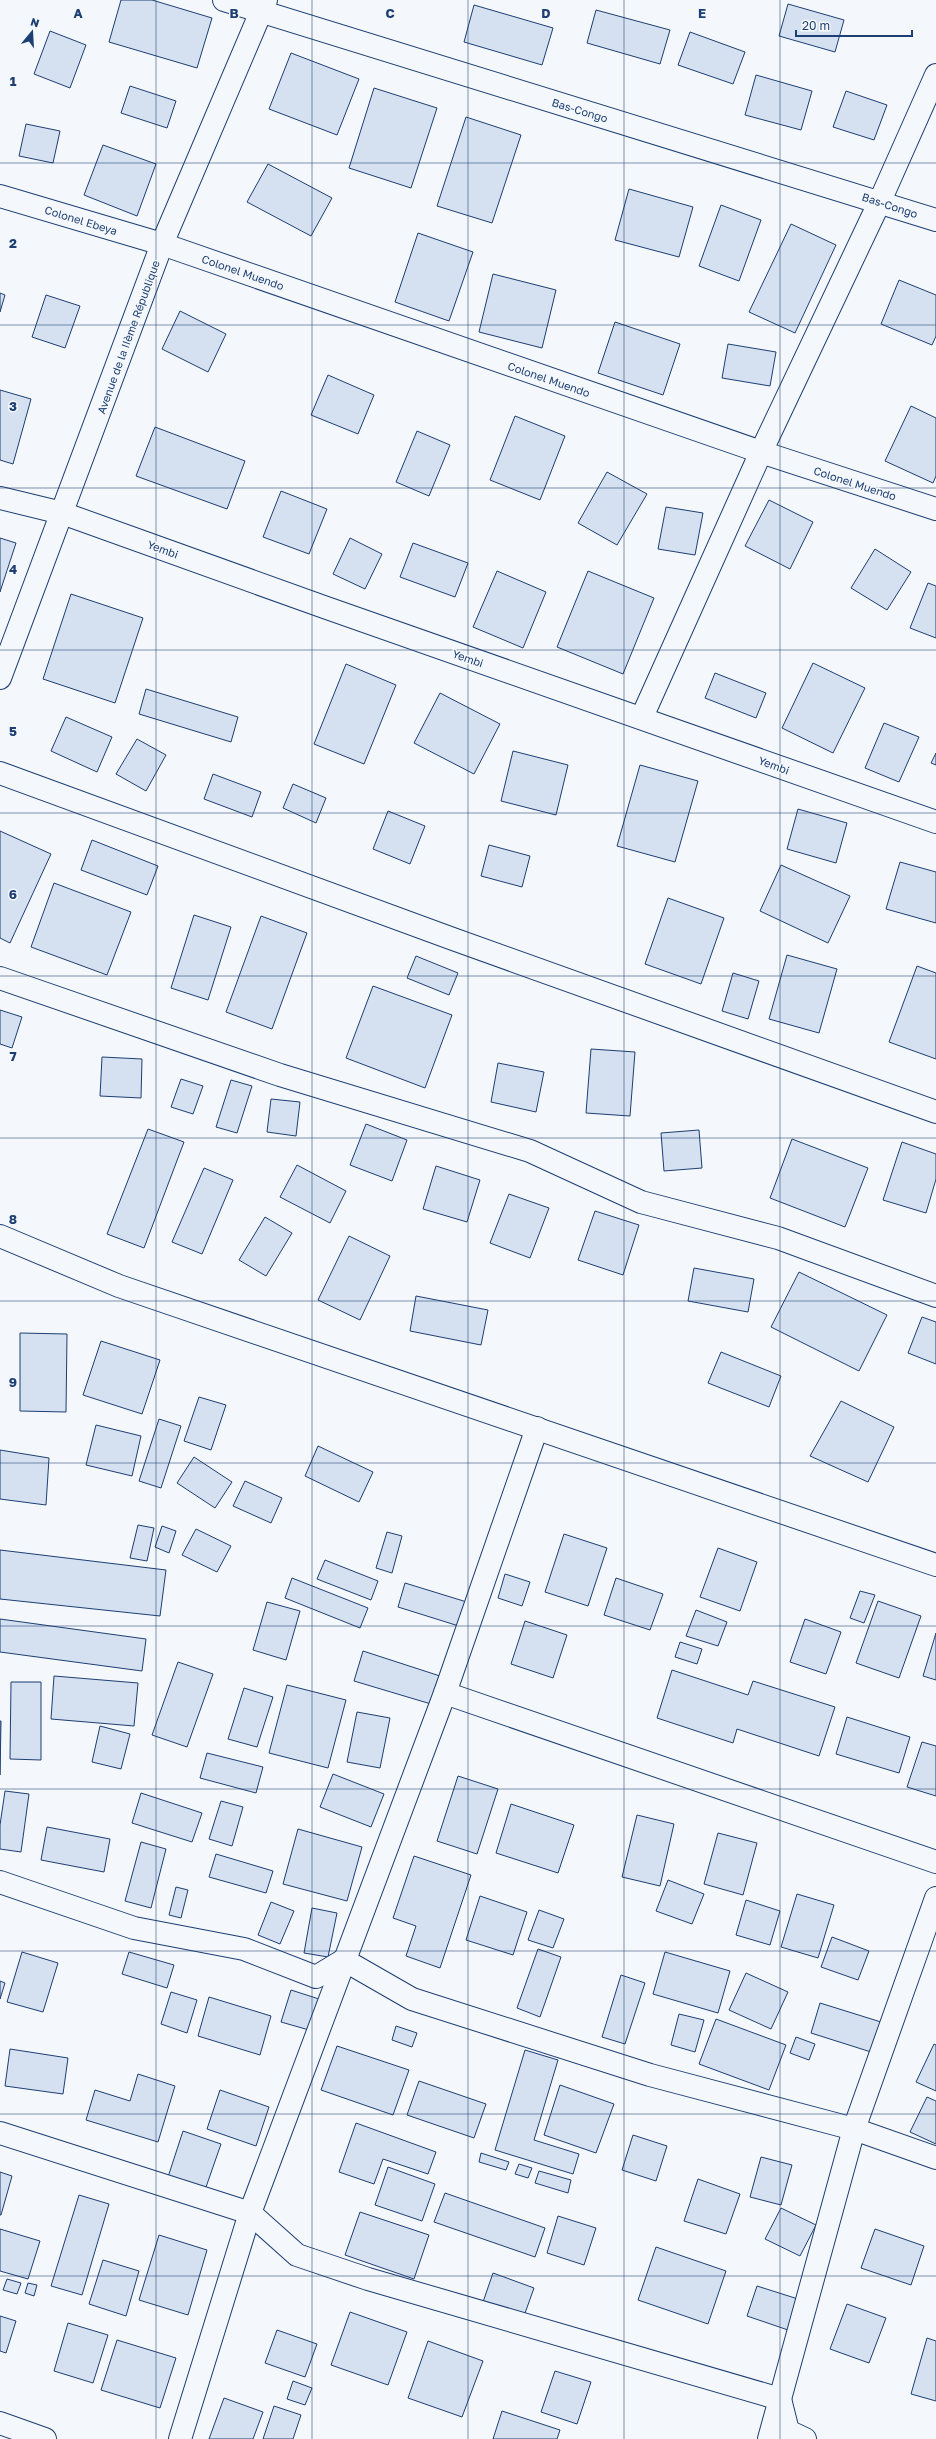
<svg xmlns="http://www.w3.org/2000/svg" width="936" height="2439" font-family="'Golos Text',sans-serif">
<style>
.building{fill:#d5e0f0;stroke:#1d3f73}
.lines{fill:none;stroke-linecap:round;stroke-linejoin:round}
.minor-casing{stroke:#1d3f73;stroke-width:24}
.tertiary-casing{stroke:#1d3f73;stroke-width:24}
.minor{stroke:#f4f7fb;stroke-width:22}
.tertiary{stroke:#f4f7fb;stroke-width:22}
.grid{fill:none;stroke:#1d3f73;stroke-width:1;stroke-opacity:0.55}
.labels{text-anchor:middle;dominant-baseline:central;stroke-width:3;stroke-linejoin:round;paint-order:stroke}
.street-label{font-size:11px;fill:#1d3f73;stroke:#f4f7fb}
.grid-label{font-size:13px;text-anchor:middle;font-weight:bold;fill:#1d3f73;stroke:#f4f7fb;stroke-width:3;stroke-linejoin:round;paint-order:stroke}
</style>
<rect width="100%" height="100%" fill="#f4f7fb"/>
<g class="building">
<path d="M 121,0 L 152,0 L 212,18 L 197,68 L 109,42 Z"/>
<path d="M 788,4 L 844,20 L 835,52 L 779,36 Z"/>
<path d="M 474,5 L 553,28 L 542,65 L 464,42 Z"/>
<path d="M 596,10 L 670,30 L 660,64 L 587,43 Z"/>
<path d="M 50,31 L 86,45 L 70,88 L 34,74 Z"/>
<path d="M 690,32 L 745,52 L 733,84 L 678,65 Z"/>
<path d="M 291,53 L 359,79 L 337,135 L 269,109 Z"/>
<path d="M 756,75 L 812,91 L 801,130 L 745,115 Z"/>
<path d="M 130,86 L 176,101 L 167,128 L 121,113 Z"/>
<path d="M 374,88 L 437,108 L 411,188 L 349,168 Z"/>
<path d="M 846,91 L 887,105 L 874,140 L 833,127 Z"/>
<path d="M 466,117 L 521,135 L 492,223 L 437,206 Z"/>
<path d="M 26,124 L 60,131 L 53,163 L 19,156 Z"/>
<path d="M 103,145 L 156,164 L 137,216 L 84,195 Z"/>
<path d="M 268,164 L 332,198 L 311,236 L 247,202 Z"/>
<path d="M 629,189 L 693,207 L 679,257 L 615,240 Z"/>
<path d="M 721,205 L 761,220 L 739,281 L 699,266 Z"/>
<path d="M 791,224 L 836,245 L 795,333 L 749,312 Z"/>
<path d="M 418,233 L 473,252 L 449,321 L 395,302 Z"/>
<path d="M 493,274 L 556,290 L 542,348 L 479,332 Z"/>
<path d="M 899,280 L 936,295 L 936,336 L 932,345 L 881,324 Z"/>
<path d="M 0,293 L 5,295 L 0,312 Z"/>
<path d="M 46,295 L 80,306 L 65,348 L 32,337 Z"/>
<path d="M 180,311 L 226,334 L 208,372 L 162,349 Z"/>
<path d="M 615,322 L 680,344 L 663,395 L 598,373 Z"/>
<path d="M 728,344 L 776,352 L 770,386 L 722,378 Z"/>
<path d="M 328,375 L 374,395 L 358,434 L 311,415 Z"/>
<path d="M 0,390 L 31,399 L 13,464 L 0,460 Z"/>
<path d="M 911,406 L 936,418 L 936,476 L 933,483 L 885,461 Z"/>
<path d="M 515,416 L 565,436 L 540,500 L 490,480 Z"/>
<path d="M 155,427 L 245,461 L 227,509 L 136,476 Z"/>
<path d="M 417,431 L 450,445 L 429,496 L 396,482 Z"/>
<path d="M 607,472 L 647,494 L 617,545 L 578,523 Z"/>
<path d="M 281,491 L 327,509 L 309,554 L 263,537 Z"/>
<path d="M 769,500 L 813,522 L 790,569 L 745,546 Z"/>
<path d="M 666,507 L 703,513 L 695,555 L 658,549 Z"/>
<path d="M 0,538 L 16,543 L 0,592 Z"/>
<path d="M 350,538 L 382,554 L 365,589 L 333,574 Z"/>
<path d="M 413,543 L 468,563 L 455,597 L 400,577 Z"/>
<path d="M 875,549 L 911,572 L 887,610 L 851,588 Z"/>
<path d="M 497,571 L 546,592 L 523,648 L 473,627 Z"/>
<path d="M 588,571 L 654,598 L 623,674 L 557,647 Z"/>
<path d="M 928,583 L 936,586 L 936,638 L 910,628 Z"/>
<path d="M 71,594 L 143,618 L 115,703 L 43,679 Z"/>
<path d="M 813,663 L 865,688 L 833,753 L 782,728 Z"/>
<path d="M 346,664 L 396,685 L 364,764 L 314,744 Z"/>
<path d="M 715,673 L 766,693 L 756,718 L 705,698 Z"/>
<path d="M 146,689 L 238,717 L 231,742 L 139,714 Z"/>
<path d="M 440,693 L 500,724 L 474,774 L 414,743 Z"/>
<path d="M 66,717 L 112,737 L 97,772 L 51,751 Z"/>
<path d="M 884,723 L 919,737 L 899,782 L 865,768 Z"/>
<path d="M 137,739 L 166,755 L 146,791 L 116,774 Z"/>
<path d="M 513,751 L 568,765 L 556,815 L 501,801 Z"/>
<path d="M 936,753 L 936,765 L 931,763 Z"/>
<path d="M 640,765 L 698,781 L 675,862 L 617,846 Z"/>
<path d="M 213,774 L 261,792 L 252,817 L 204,799 Z"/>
<path d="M 293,784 L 326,798 L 316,823 L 283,808 Z"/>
<path d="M 798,809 L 847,823 L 836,863 L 787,849 Z"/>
<path d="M 388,811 L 425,826 L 410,864 L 373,849 Z"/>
<path d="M 0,831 L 51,854 L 10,943 L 0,938 Z"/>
<path d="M 92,840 L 158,866 L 147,895 L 81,870 Z"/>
<path d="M 489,845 L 530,856 L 522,887 L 481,876 Z"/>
<path d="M 900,862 L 936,872 L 936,923 L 886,909 Z"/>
<path d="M 781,865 L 850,896 L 828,943 L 760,911 Z"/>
<path d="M 54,883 L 131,912 L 107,975 L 31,947 Z"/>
<path d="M 668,898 L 724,918 L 701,984 L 645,964 Z"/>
<path d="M 194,915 L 231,927 L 208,1000 L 171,988 Z"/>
<path d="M 261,916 L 307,933 L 272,1029 L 226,1012 Z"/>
<path d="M 787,955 L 837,969 L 819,1033 L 769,1019 Z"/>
<path d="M 416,956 L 458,973 L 449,995 L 407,978 Z"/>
<path d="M 917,966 L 936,973 L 936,1059 L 889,1042 Z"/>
<path d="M 733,973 L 759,981 L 748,1019 L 722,1011 Z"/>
<path d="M 373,986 L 452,1015 L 425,1088 L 346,1058 Z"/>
<path d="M 0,1010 L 22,1017 L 12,1048 L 0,1044 Z"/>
<path d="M 591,1049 L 635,1052 L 630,1116 L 586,1113 Z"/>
<path d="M 102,1057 L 142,1059 L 141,1098 L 100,1096 Z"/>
<path d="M 498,1063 L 544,1072 L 536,1112 L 491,1102 Z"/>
<path d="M 181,1079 L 203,1086 L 193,1114 L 171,1107 Z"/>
<path d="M 231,1080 L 252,1086 L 237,1133 L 216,1127 Z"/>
<path d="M 271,1099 L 300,1102 L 296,1136 L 267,1132 Z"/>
<path d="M 366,1124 L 407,1140 L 392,1181 L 350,1165 Z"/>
<path d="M 148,1129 L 184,1142 L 144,1248 L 107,1234 Z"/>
<path d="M 699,1130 L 702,1168 L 664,1171 L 661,1133 Z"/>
<path d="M 792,1139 L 868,1168 L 845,1227 L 770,1198 Z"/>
<path d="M 902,1142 L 936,1154 L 936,1179 L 926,1213 L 883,1200 Z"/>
<path d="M 297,1165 L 346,1191 L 330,1223 L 280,1197 Z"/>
<path d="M 436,1166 L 480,1180 L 467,1222 L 423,1209 Z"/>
<path d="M 204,1168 L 233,1180 L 202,1254 L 172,1242 Z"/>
<path d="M 509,1194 L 549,1208 L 530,1258 L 490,1243 Z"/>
<path d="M 595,1211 L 639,1225 L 623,1275 L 578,1260 Z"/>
<path d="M 265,1217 L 292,1233 L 266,1276 L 239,1260 Z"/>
<path d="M 349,1236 L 390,1256 L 360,1320 L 318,1300 Z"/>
<path d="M 694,1268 L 754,1279 L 748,1312 L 688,1301 Z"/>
<path d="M 799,1272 L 887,1315 L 859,1371 L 771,1327 Z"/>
<path d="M 416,1296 L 488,1310 L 481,1345 L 410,1331 Z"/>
<path d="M 922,1317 L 936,1322 L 936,1364 L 908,1353 Z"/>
<path d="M 20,1333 L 67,1334 L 66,1412 L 20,1411 Z"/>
<path d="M 101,1341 L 160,1360 L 142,1414 L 83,1395 Z"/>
<path d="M 721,1352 L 781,1376 L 769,1407 L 708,1383 Z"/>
<path d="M 199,1397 L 226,1405 L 211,1450 L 184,1441 Z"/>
<path d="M 841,1401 L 894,1427 L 868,1482 L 810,1456 Z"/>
<path d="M 159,1419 L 181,1426 L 161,1488 L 139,1481 Z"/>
<path d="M 96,1425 L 141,1436 L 132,1476 L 86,1465 Z"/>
<path d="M 318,1446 L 373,1472 L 359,1502 L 305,1476 Z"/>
<path d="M 0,1450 L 49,1458 L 46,1505 L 0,1499 Z"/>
<path d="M 194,1457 L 232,1482 L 215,1508 L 177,1483 Z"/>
<path d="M 245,1481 L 282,1498 L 271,1523 L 233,1506 Z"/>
<path d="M 138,1525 L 154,1528 L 147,1561 L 130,1558 Z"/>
<path d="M 162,1526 L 176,1531 L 169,1553 L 155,1547 Z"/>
<path d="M 196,1529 L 231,1546 L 217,1572 L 182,1555 Z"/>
<path d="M 387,1532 L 402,1536 L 392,1573 L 376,1568 Z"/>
<path d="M 564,1534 L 607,1548 L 588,1606 L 545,1592 Z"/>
<path d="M 718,1548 L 757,1562 L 740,1611 L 700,1597 Z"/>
<path d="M 0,1550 L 166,1570 L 160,1616 L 0,1599 Z"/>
<path d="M 325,1560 L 378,1581 L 371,1600 L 317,1579 Z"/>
<path d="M 505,1574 L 530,1582 L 522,1606 L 498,1598 Z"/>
<path d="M 292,1578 L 368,1608 L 360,1628 L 285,1598 Z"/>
<path d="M 616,1578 L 663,1594 L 650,1630 L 604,1615 Z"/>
<path d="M 405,1583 L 470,1603 L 462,1627 L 398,1607 Z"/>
<path d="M 860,1591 L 875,1595 L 864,1623 L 850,1618 Z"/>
<path d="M 878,1601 L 921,1616 L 899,1678 L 856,1663 Z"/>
<path d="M 267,1602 L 300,1611 L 286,1660 L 253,1650 Z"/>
<path d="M 696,1610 L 727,1622 L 718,1646 L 686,1636 Z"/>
<path d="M 0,1619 L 146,1639 L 142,1671 L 0,1652 Z"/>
<path d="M 805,1619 L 841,1632 L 826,1674 L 790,1662 Z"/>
<path d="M 525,1621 L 567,1635 L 553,1678 L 511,1664 Z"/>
<path d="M 936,1633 L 936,1680 L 923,1676 Z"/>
<path d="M 680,1642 L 702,1649 L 697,1664 L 675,1657 Z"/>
<path d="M 363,1651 L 440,1676 L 431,1704 L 354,1681 Z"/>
<path d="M 178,1662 L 213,1674 L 187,1747 L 152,1735 Z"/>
<path d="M 672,1670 L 748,1695 L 753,1681 L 835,1707 L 819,1756 L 737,1729 L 733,1743 L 657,1718 Z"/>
<path d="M 54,1676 L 138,1683 L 134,1726 L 51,1719 Z"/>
<path d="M 11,1682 L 41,1682 L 41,1760 L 10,1759 Z"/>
<path d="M 287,1685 L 346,1700 L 328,1768 L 269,1753 Z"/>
<path d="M 244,1688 L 273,1697 L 257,1747 L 228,1739 Z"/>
<path d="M 357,1712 L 390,1718 L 380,1768 L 347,1762 Z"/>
<path d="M 847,1717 L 910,1737 L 899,1773 L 836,1754 Z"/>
<path d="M 0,1721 L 1,1721 L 0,1775 Z"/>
<path d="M 100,1726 L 130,1734 L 121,1769 L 92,1762 Z"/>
<path d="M 922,1742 L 936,1746 L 936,1796 L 907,1787 Z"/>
<path d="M 207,1753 L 263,1767 L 256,1793 L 200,1778 Z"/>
<path d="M 333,1774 L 384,1794 L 371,1827 L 320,1807 Z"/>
<path d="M 458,1776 L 498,1789 L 477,1854 L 437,1841 Z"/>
<path d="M 5,1791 L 29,1794 L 21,1852 L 0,1849 L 0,1825 Z"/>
<path d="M 141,1793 L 202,1813 L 192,1842 L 132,1823 Z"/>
<path d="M 221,1801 L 243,1807 L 232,1846 L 209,1839 Z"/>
<path d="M 511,1804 L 574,1825 L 558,1873 L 496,1853 Z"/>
<path d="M 637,1815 L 674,1824 L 660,1886 L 622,1877 Z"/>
<path d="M 47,1827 L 110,1839 L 104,1872 L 41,1860 Z"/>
<path d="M 298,1829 L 362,1847 L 347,1901 L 283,1884 Z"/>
<path d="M 718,1833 L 757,1843 L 743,1895 L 704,1884 Z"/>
<path d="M 141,1842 L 166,1849 L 151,1908 L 125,1901 Z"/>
<path d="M 216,1854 L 273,1871 L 266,1893 L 209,1877 Z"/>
<path d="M 414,1856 L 471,1875 L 440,1968 L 406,1956 L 416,1926 L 393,1918 Z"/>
<path d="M 668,1880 L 704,1894 L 692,1924 L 656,1911 Z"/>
<path d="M 176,1887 L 188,1890 L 181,1918 L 169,1915 Z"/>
<path d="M 797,1894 L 834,1905 L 818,1958 L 781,1947 Z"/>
<path d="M 480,1896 L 527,1912 L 513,1955 L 466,1940 Z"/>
<path d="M 746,1900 L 780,1911 L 770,1945 L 736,1935 Z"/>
<path d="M 271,1902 L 294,1911 L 280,1944 L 258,1935 Z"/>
<path d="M 312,1908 L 337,1913 L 328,1957 L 304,1953 Z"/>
<path d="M 539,1910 L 564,1919 L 553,1948 L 528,1940 Z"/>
<path d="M 832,1937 L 869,1951 L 858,1980 L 821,1967 Z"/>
<path d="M 538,1949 L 561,1957 L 540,2017 L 517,2008 Z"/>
<path d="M 22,1952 L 58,1963 L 43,2012 L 7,2002 Z"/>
<path d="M 129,1952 L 174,1965 L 167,1988 L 122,1974 Z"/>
<path d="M 665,1952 L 730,1971 L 718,2013 L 653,1994 Z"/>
<path d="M 746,1973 L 788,1992 L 771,2029 L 729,2010 Z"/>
<path d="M 621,1975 L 645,1983 L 625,2044 L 602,2037 Z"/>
<path d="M 0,1981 L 5,1983 L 0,1999 Z"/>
<path d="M 291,1990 L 319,1999 L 309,2030 L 281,2022 Z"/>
<path d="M 171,1992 L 197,2000 L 187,2033 L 161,2024 Z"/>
<path d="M 209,1997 L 271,2016 L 260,2055 L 198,2036 Z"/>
<path d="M 820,2003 L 881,2022 L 871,2052 L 811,2033 Z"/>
<path d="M 679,2014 L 704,2020 L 695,2052 L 671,2045 Z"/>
<path d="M 716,2019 L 786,2045 L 769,2090 L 699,2064 Z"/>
<path d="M 396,2026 L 417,2033 L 412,2047 L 392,2040 Z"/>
<path d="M 796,2037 L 815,2044 L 809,2060 L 790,2053 Z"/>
<path d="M 934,2044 L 936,2045 L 936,2091 L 916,2082 Z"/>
<path d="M 337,2046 L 409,2070 L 393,2115 L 321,2090 Z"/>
<path d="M 10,2049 L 68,2058 L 63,2094 L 5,2086 Z"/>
<path d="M 525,2050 L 558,2060 L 534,2140 L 579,2154 L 573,2174 L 495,2150 Z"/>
<path d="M 138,2074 L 175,2086 L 158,2142 L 86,2120 L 95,2090 L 130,2101 Z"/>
<path d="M 419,2081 L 486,2104 L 474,2138 L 407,2115 Z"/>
<path d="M 560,2085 L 614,2104 L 596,2153 L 544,2135 Z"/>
<path d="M 220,2090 L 269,2107 L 256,2146 L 207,2129 Z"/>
<path d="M 927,2097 L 936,2101 L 936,2144 L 910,2132 Z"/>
<path d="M 356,2123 L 436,2152 L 428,2174 L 383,2159 L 374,2184 L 339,2172 Z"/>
<path d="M 183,2131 L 221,2144 L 205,2190 L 168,2177 Z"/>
<path d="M 633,2135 L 667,2146 L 656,2181 L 622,2170 Z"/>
<path d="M 481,2153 L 509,2162 L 506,2170 L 479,2162 Z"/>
<path d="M 761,2157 L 792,2165 L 781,2205 L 750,2197 Z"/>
<path d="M 519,2164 L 532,2168 L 528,2178 L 515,2174 Z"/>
<path d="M 388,2167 L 435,2184 L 422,2221 L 375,2205 Z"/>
<path d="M 539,2171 L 571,2180 L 568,2193 L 535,2183 Z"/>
<path d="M 0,2172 L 12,2176 L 1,2215 L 0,2215 Z"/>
<path d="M 698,2179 L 740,2194 L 726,2234 L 684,2221 Z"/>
<path d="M 445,2193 L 545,2228 L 535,2257 L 434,2222 Z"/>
<path d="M 79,2195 L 109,2204 L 82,2295 L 51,2286 Z"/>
<path d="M 781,2208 L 816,2225 L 800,2256 L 765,2239 Z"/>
<path d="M 360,2212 L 429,2235 L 414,2279 L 345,2255 Z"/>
<path d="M 558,2216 L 596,2228 L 584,2265 L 547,2253 Z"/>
<path d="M 0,2229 L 40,2241 L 28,2279 L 0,2271 Z"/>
<path d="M 875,2229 L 924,2246 L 911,2285 L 861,2268 Z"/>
<path d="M 159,2235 L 207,2250 L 188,2315 L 139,2300 Z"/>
<path d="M 656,2247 L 726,2271 L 708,2324 L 638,2300 Z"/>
<path d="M 103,2260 L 139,2271 L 126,2316 L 89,2304 Z"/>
<path d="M 493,2273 L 534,2288 L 524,2316 L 483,2302 Z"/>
<path d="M 7,2279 L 21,2283 L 17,2294 L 3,2290 Z"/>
<path d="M 28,2283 L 37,2285 L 34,2296 L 25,2293 Z"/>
<path d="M 757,2286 L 798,2299 L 788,2330 L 747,2316 Z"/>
<path d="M 847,2304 L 886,2318 L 869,2363 L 830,2349 Z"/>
<path d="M 350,2312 L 407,2332 L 388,2385 L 331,2365 Z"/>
<path d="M 0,2316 L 16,2321 L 6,2353 L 0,2351 Z"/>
<path d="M 68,2323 L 108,2335 L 93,2383 L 54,2371 Z"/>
<path d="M 277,2330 L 317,2344 L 305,2377 L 265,2363 Z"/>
<path d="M 927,2338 L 936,2341 L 936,2401 L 911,2394 Z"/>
<path d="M 117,2340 L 176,2358 L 160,2408 L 101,2390 Z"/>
<path d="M 428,2341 L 483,2361 L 462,2417 L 408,2398 Z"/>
<path d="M 555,2371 L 591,2382 L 577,2424 L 541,2412 Z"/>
<path d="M 293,2381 L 312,2388 L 305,2405 L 287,2399 Z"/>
<path d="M 224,2398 L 263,2412 L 253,2439 L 209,2439 Z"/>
<path d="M 274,2406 L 301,2415 L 293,2439 L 263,2439 Z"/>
<path d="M 502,2411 L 560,2430 L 557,2439 L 493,2439 Z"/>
</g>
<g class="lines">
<defs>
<g id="minor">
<path d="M 224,0 L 936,220"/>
<path d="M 0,196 L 162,244 L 761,452 L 936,509"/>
<path d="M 0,498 L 62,513 L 324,607 L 936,822"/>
<path d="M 642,717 L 761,452 L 880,201 L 936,75"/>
<path d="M 0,773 L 453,939 L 936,1112"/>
<path d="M 0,978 L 280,1075 L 530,1151 L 641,1202 L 778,1238 L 936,1296"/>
<path d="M 0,1236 L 119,1286 L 936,1565"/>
<path d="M 445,1693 L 936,1862"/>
<path d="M 0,1882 L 134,1928 L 244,1949 L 316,1977 L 344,1960 L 412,1999 L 650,2075 L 854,2129 L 936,2158"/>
<path d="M 0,2133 L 250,2213 L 297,2255 L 368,2279 L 780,2399 L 788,2431 L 805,2439"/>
<path d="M 0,2423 L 45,2439"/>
<path d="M 180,2439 L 250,2213 L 445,1693 L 537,1428"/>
<path d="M 769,2439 L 854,2129 L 936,1898"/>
</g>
<path id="tertiary" d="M 0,678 L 162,244 L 266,0"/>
</defs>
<use href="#minor" class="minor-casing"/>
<use href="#tertiary" class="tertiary-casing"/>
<use href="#minor" class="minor"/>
<use href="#tertiary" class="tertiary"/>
</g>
<path class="grid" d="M 156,0 L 156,2439M 312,0 L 312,2439M 468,0 L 468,2439M 624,0 L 624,2439M 780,0 L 780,2439M 0,163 L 936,163M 0,325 L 936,325M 0,488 L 936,488M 0,650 L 936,650M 0,813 L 936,813M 0,976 L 936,976M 0,1138 L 936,1138M 0,1301 L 936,1301M 0,1463 L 936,1463M 0,1626 L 936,1626M 0,1789 L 936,1789M 0,1951 L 936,1951M 0,2114 L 936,2114M 0,2276 L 936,2276"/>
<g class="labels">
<g class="street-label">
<text transform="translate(580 110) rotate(17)">Bas-Congo</text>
<text transform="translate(890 205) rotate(18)">Bas-Congo</text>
<text transform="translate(81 220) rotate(17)">Colonel Ebeya</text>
<text transform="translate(243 272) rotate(19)">Colonel Muendo</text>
<text transform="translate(128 337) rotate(-70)">Avenue de la IIème République</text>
<text transform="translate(549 379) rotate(19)">Colonel Muendo</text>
<text transform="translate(855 483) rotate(18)">Colonel Muendo</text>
<text transform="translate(163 549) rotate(20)">Yembi</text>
<text transform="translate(468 658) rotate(19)">Yembi</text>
<text transform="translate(774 765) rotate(20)">Yembi</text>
</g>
</g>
<g class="grid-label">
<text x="78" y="18">A</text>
<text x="234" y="18">B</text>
<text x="390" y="18">C</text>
<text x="546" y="18">D</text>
<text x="702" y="18">E</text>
<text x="13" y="86">1</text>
<text x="13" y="248">2</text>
<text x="13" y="411">3</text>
<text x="13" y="574">4</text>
<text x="13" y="736">5</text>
<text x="13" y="899">6</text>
<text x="13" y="1061">7</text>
<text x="13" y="1224">8</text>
<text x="13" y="1387">9</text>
</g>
<g transform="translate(32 32) rotate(18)" stroke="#f4f7fb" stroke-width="3" paint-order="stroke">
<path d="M0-3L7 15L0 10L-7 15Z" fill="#1d3f73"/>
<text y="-6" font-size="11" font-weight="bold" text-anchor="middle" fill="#1d3f73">N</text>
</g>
<path d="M796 30v6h116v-6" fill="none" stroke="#1d3f73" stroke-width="2"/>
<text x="802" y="30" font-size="12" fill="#1d3f73" stroke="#f4f7fb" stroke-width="3" paint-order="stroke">20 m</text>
</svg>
